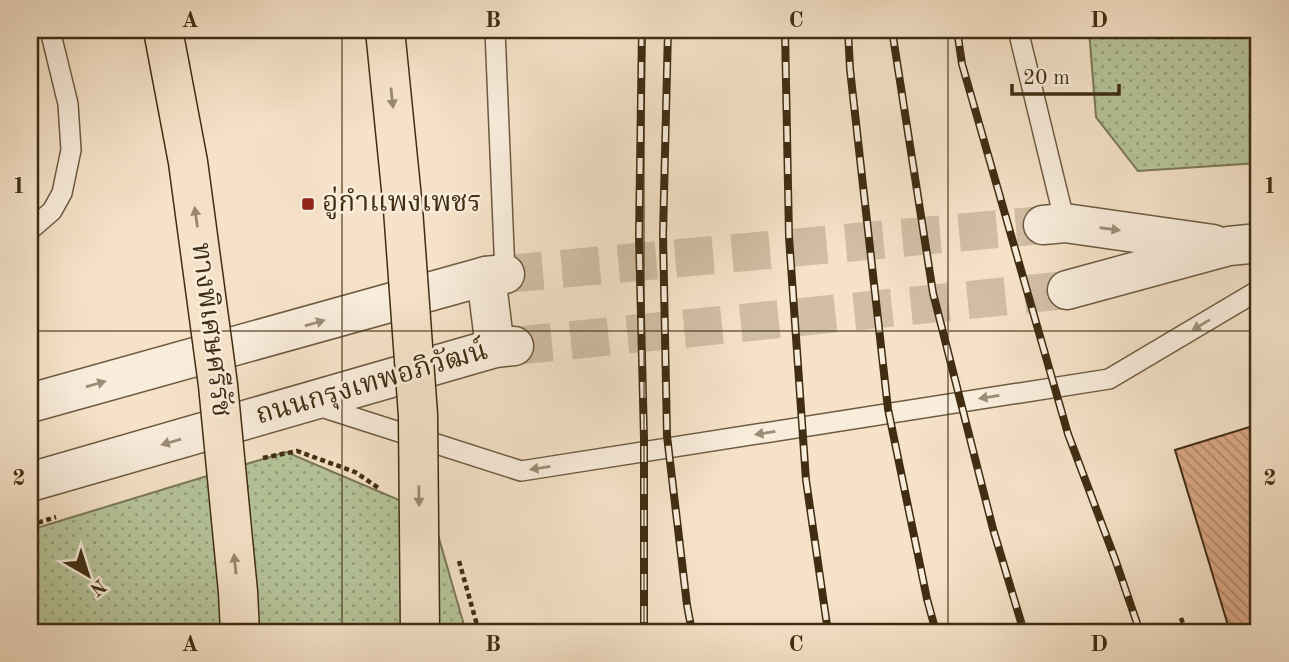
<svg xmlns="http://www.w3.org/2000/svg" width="1289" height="662" font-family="'Old Standard TT','Noto Serif Thai',serif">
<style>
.grass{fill:url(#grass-dots);stroke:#7b7856;stroke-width:2}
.building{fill:url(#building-back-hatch);stroke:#402d12;stroke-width:2}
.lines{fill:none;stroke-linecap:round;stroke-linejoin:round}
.street-tunnel{stroke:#d1bea4;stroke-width:38;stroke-dasharray:38 19;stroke-linecap:butt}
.lane-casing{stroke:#6d5a40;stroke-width:22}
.street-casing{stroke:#6d5a40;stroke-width:41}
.path{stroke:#402d12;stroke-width:4.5;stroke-dasharray:5 3.5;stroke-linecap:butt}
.lane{stroke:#f8ecdb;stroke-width:19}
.street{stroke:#f8ecdb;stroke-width:38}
.rail-casing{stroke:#402d12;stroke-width:8}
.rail{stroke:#f8ecdb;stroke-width:5;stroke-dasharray:16;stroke-linecap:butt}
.highway-bridge-casing{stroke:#402d12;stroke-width:41;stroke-linecap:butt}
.highway-bridge{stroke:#f5e2c8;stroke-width:38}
.oneway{fill:#9a886d}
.oneway2{fill:#9c8c76}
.grid{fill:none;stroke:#402d12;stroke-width:2;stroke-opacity:0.55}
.poi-dot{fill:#8f2418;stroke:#f8ecdb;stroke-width:2.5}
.labels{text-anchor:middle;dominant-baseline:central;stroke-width:5;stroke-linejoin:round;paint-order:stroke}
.poi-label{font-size:28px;fill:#402d12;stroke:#f8ecdb;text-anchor:start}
.street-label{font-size:28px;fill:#402d12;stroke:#f8ecdb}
.neatline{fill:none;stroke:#402d12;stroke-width:2.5}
.grid-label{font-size:23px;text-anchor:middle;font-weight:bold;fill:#402d12}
</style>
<defs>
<pattern id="grass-dots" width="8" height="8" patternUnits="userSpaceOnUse" patternTransform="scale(1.75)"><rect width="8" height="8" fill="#b6c49a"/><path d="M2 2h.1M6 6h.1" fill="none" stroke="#95a07c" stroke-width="1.8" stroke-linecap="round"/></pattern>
<pattern id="building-back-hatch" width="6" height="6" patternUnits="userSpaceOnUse" patternTransform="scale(1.75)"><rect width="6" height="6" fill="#dca886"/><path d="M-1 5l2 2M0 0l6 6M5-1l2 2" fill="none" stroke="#b4896c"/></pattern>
</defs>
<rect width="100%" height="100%" fill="#f5e2c8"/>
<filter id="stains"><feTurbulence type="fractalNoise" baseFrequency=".00286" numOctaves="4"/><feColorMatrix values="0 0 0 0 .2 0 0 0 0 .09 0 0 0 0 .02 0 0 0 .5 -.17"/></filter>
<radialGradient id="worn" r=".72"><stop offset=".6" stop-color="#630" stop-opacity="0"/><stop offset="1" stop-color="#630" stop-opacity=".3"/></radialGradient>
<g class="grass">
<path d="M 1089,30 L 1259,30 L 1259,163 L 1138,171 L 1096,117 Z"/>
<path d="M 286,452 L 432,514 L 466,632 L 30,632 L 30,530 Z"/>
</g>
<path class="building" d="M 1259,424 L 1259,632 L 1230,632 L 1175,450 Z"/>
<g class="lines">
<g class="street-tunnel">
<path d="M 505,274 L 1043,225"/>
<path d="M 514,346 L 1067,290"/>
</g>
<defs>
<g id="lane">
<path d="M 495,30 L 505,274"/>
<path d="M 1018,30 L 1065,223"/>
<path d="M 30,230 L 52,211 L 62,193 L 71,150 L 68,104 L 50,30"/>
<path d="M 315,405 L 521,471 L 1109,379 L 1259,290"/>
</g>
<g id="street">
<path d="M 1043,225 L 1065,223 L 1213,244"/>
<path d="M 486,276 L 495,348"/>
<path d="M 1067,290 L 1229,246 L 1259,243"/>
<path d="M 30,403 L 486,276 L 505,274"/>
<path d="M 30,482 L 495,348 L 514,346"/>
</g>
</defs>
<use href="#lane" class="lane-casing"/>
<use href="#street" class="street-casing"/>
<g class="path">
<path d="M 263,458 L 297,451 L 355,472 L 380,489"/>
<path d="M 30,525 L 56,517"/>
<path d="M 459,561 L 479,632"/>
<path d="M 1181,618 L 1186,632"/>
</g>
<use href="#lane" class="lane"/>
<use href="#street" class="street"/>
<defs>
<g id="rail">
<path d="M 642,30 L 639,237 L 644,438 L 644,632"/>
<path d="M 668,30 L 663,235 L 667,436 L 687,605 L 692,632"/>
<path d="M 785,30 L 789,237 L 806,480 L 828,632"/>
<path d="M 848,30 L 850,69 L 888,409 L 927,599 L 936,632"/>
<path d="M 892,30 L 933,293 L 993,529 L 1024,632"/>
<path d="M 957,30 L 962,64 L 1068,434 L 1115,559 L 1140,632"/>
</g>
</defs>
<use href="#rail" class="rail-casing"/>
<use href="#rail" class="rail"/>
<defs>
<g id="highway-bridge">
<path d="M 163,30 L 188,162 L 218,385 L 238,592 L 240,632"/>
<path d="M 385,30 L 403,209 L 418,415 L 420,632"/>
</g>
</defs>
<use href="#highway-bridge" class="highway-bridge-casing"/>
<use href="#highway-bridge" class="highway-bridge"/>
</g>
<defs><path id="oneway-solid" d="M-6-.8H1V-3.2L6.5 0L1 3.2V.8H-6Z" transform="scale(1.75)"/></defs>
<g class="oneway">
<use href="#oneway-solid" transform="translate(392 98) rotate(84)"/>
<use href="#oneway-solid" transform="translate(196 217) rotate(-98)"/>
<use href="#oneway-solid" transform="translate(419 496) rotate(89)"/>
<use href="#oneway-solid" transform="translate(235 564) rotate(-96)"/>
</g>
<g class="oneway2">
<use href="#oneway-solid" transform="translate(1110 229) rotate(8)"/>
<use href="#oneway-solid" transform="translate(315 323) rotate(-16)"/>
<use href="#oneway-solid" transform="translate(1201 325) rotate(149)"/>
<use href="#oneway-solid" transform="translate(96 384) rotate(-16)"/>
<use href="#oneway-solid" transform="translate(989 397) rotate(171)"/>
<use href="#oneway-solid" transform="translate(765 433) rotate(171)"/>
<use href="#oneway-solid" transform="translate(171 442) rotate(164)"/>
<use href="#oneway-solid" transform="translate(540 468) rotate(171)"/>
</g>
<path class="grid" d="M 342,30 L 342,632M 644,30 L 644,632M 948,30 L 948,632M 30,331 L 1259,331"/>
<rect class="poi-dot" x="301" y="197" width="14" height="14" rx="3.5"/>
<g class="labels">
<g class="poi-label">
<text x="322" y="204">อู่กำแพงเพชร</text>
</g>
<g class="street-label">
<text transform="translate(210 330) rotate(83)">ทางพิเศษศรีรัช</text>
<text transform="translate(372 384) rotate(-16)">ถนนกรุงเทพอภิวัฒน์</text>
</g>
</g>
<rect width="1289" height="662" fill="none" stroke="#f5e2c8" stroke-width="77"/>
<g transform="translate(88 575) rotate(141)" stroke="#f8ecdb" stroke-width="5" paint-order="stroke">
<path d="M0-5L12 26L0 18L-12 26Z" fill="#402d12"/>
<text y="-10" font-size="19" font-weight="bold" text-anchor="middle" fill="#402d12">N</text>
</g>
<path d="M1012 84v10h107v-10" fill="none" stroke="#402d12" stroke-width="3.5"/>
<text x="1023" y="84" font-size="21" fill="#402d12" stroke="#f8ecdb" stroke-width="5" paint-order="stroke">20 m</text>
<rect x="38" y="38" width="1212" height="586" class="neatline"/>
<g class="grid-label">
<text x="190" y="27">A</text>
<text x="493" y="27">B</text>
<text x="796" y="27">C</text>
<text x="1099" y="27">D</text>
<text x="19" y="193">1</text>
<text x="1270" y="193">1</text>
<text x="19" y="485">2</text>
<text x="1270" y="485">2</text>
<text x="190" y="651">A</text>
<text x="493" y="651">B</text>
<text x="796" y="651">C</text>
<text x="1099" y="651">D</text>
</g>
<rect width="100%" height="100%" filter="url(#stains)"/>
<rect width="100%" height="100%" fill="url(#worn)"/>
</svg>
